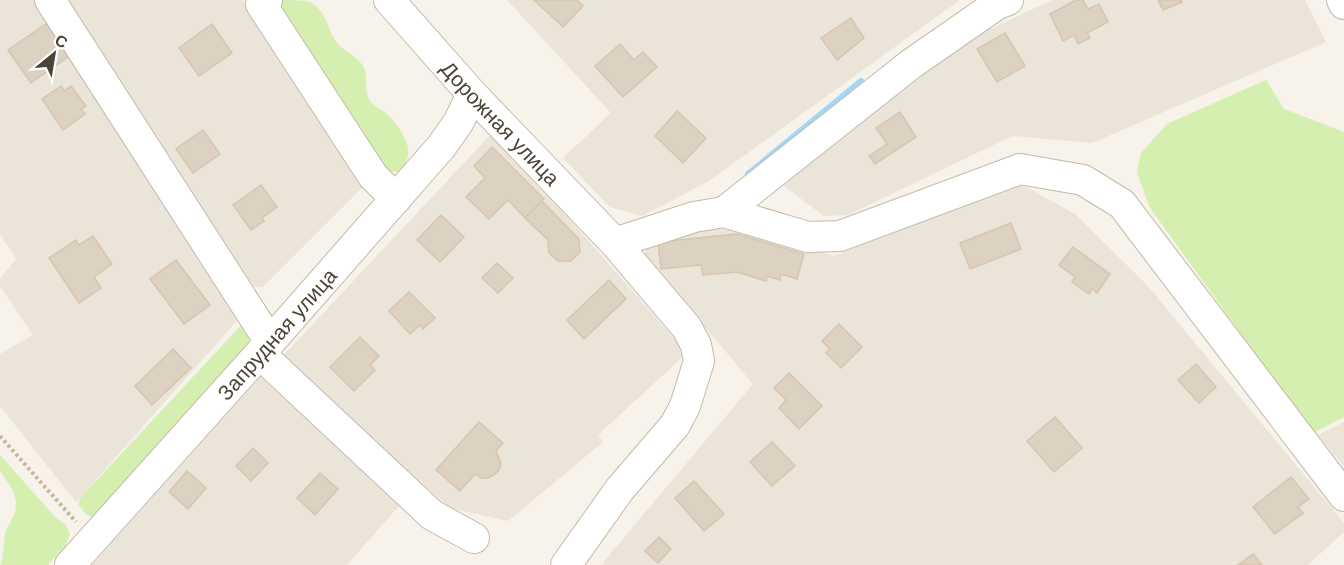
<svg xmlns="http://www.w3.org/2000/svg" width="1344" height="565" font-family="Arial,sans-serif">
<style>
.residential{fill:#ebe4d8}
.green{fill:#d4efaf}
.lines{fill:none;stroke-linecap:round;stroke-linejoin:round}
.stream{stroke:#a1d8f9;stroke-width:6}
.building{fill:#ddd1c1;stroke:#d5c6b0;stroke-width:1.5}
.minor-casing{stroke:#c4baab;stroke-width:32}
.path{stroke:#c7b69b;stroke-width:4;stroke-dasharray:3 3;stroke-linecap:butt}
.minor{stroke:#fff;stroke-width:30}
.labels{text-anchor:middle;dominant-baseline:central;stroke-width:4.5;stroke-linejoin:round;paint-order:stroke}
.street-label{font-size:21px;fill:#4c4337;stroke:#fff}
</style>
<rect width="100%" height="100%" fill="#f7f2ea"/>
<g class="residential">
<path d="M 0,0 L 39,0 L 242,315 L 76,502 L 0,406 L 0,354 L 33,335 L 0,286 L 0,279 L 16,259 L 0,234 Z"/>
<path d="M 62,0 L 243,0 L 364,186 L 263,287 L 247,287 Z"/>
<path d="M 507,0 L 960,0 L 709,181 L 642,216 L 610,207 L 563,158 L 611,113 Z"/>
<path d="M 1052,0 L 1305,0 L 1326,42 L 1092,143 L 1012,136 L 848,215 L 824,216 L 780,183 L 976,36 Z"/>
<path d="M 493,132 L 687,353 L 598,435 L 603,442 L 508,521 L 450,508 L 282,357 Z"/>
<path d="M 1021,184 L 1075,214 L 1147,285 L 1344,523 L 1344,532 L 1308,565 L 601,565 L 753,384 L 644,255 L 650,240 L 725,225 L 749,228 L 834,256 Z"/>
<path d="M 265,372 L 400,505 L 347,565 L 92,565 Z"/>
<path d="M 1344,422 L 1344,466 L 1318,435 Z"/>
</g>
<g class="green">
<path d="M 274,0 C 284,0 301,0 310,2 C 332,16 325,32 340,46 C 348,54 359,57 364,68 C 368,78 364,89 369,99 C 372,106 381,109 387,114 C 394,120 404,134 407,144 C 411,156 406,164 398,172 L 387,172 Z"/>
<path d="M 1266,80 L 1284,109 L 1344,132 L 1344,417 L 1313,433 L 1150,208 L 1137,173 L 1141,153 L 1167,124 Z"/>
<path d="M 248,318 L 255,339 L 95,519 L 85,513 L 78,504 L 81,497 Z"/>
<path d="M 0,455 L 56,518 L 65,524 L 70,534 L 66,545 L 48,565 L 0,565 L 2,562 L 5,533 L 15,513 L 16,502 L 13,490 L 0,471 Z"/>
</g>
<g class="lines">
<path class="stream" d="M 748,174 L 861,81"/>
</g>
<g class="building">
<path d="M 534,0 L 577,0 L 583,6 L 563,27 Z"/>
<path d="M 1076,0 L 1083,0 L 1088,9 L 1099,4 L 1108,22 L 1087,33 L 1090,38 L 1078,44 L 1074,35 L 1063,41 L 1050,14 Z"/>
<path d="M 1158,0 L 1181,0 L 1182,2 L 1163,10 Z"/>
<path d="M 851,18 L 864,38 L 837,60 L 821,38 Z"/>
<path d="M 50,21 L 72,54 L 31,83 L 8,50 Z"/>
<path d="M 212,24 L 232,53 L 199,76 L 179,48 Z"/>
<path d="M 1005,33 L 1025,66 L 997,82 L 977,49 Z"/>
<path d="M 620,44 L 634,60 L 643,52 L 657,67 L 623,97 L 595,66 Z"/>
<path d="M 61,86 L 64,91 L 71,86 L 86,106 L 81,109 L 85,114 L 63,130 L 42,99 Z"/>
<path d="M 677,111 L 706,138 L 683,163 L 655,136 Z"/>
<path d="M 900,112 L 916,137 L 875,164 L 869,156 L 887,144 L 876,128 Z"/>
<path d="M 203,130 L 220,154 L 193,173 L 176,149 Z"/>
<path d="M 492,147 L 544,199 L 525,218 L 508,200 L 489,219 L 466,197 L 485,178 L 474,166 Z"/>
<path d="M 261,185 L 277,207 L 262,218 L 264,221 L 251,230 L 233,205 Z"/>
<path d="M 542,201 L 579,239 L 580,252 L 571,261 L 558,261 L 549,253 L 548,240 L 525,218 Z"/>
<path d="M 441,215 L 464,237 L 440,262 L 417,240 Z"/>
<path d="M 1011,223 L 1021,249 L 970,269 L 960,243 Z"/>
<path d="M 737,234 L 804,254 L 797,279 L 781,274 L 780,280 L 767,276 L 766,281 L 737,272 L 703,275 L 701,265 L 661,269 L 658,242 Z"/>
<path d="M 93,236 L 112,264 L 94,277 L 101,288 L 79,303 L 49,258 L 76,240 L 79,245 Z"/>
<path d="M 1073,247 L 1110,274 L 1097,293 L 1092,289 L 1089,294 L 1072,282 L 1075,277 L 1059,265 Z"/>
<path d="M 176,260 L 210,305 L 184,324 L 150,279 Z"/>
<path d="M 497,263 L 513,278 L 498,293 L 482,278 Z"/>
<path d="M 609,280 L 626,299 L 584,339 L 567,320 Z"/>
<path d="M 409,292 L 435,318 L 423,329 L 420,325 L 410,334 L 389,311 Z"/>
<path d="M 839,324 L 862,347 L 841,368 L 826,353 L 830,349 L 822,341 Z"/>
<path d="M 360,337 L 379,356 L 370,365 L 375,370 L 354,391 L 330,367 Z"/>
<path d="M 173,349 L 191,368 L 152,405 L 135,386 Z"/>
<path d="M 1196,364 L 1216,387 L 1199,403 L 1178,380 Z"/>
<path d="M 789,373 L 822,406 L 799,429 L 779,408 L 786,400 L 774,388 Z"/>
<path d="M 1055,417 L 1082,448 L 1054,472 L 1027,441 Z"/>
<path d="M 479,422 L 503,443 L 496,451 L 501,463 L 499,470 L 494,475 L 488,478 L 481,478 L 475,474 L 460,491 L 436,470 Z"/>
<path d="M 772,442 L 795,466 L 772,486 L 750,462 Z"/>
<path d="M 253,448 L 268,463 L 251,481 L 236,466 Z"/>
<path d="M 187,471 L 206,488 L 188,509 L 169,492 Z"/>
<path d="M 320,473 L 338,489 L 315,515 L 297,498 Z"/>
<path d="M 1291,477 L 1309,499 L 1298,507 L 1303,513 L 1275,534 L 1253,507 Z"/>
<path d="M 694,481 L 724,514 L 704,531 L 675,498 Z"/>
<path d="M 659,537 L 671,549 L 658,563 L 645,551 Z"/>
<path d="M 1253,554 L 1262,565 L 1238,565 Z"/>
</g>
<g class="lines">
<defs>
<g id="minor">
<path d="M 50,0 L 270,342"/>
<path d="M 267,0 L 261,4 L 373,176 L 396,199"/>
<path id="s1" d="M 389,0 L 472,94 L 615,243 L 687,328 L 696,345 L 699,361 L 685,406 L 675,425 L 620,489 L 566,565"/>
<path d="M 1342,0 L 1344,4"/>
<path d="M 724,212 L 911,64 L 996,5 L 1008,0"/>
<path d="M 615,243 L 694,217 L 724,212 L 808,237 L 840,236 L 1020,169 L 1083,180 L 1122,204 L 1344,496"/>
<path d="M 260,354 L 432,515 L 474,538"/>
<path id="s2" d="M 70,565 L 270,342 L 441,147 L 458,123 L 472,94"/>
</g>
</defs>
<use href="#minor" class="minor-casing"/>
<path class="path" d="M 0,436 L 76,522"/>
<use href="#minor" class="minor"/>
</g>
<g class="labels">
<g class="street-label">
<text stroke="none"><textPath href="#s1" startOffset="166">Дорожная улица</textPath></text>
<text stroke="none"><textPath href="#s2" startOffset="310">Запрудная улица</textPath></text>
</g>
</g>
<g transform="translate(54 54) rotate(30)" stroke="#ffffff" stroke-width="4.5" paint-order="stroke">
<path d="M0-4.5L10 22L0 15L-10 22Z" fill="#4c4337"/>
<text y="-9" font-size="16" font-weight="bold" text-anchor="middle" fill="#4c4337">С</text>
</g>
</svg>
